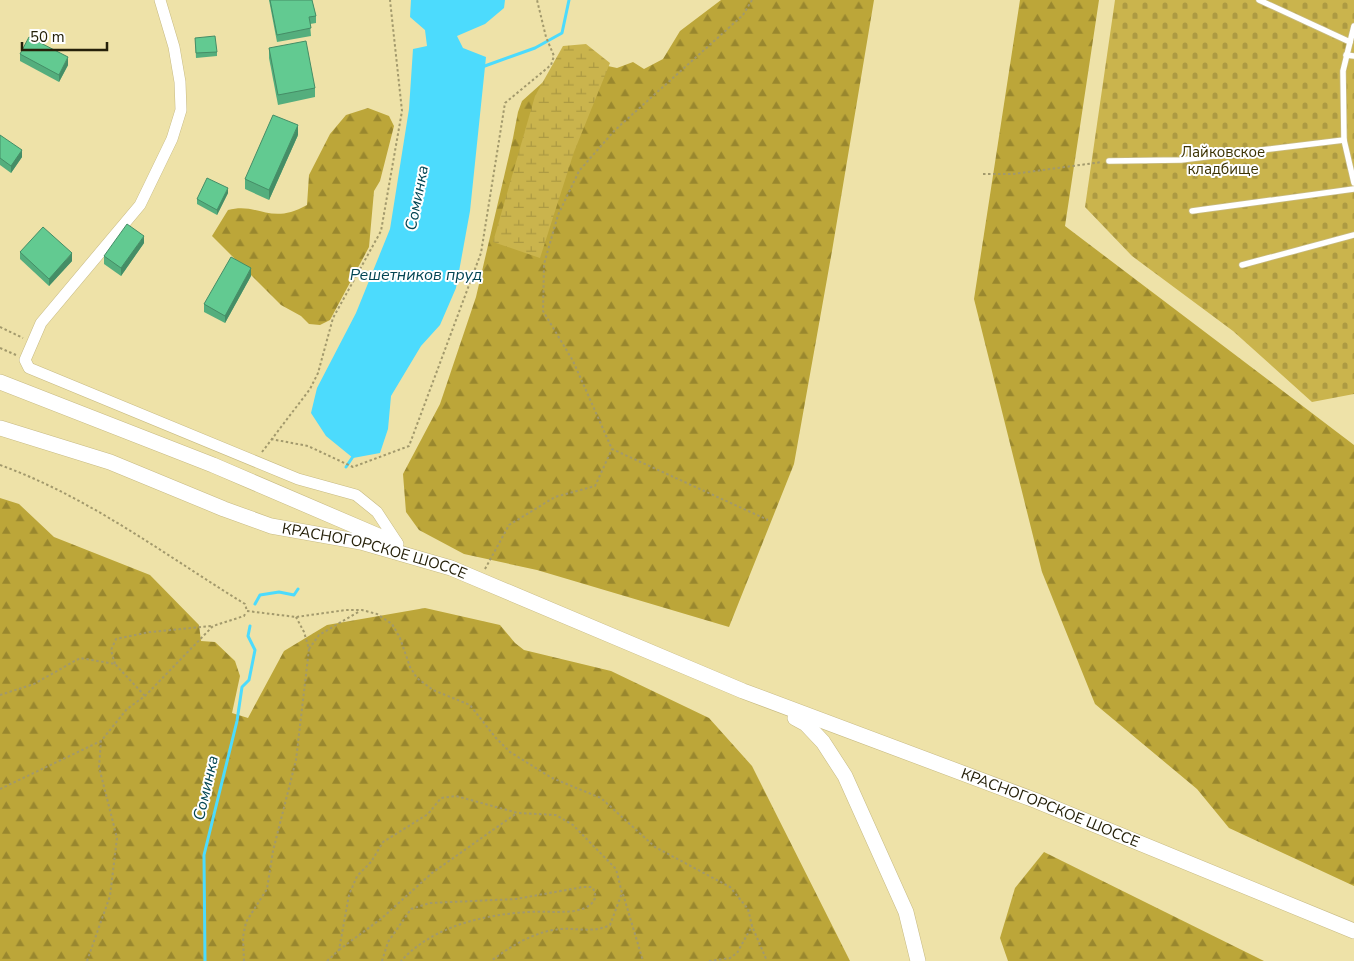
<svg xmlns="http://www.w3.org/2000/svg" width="1354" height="961" font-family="'Nunito Sans',sans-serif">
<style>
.forest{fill:url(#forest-firs)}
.wetland{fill:url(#wetland-marsh)}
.cemetery{fill:url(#cemetery-stones)}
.water{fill:#4cdbfd}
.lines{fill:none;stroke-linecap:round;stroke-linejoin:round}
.stream{stroke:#4cdbfd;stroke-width:3}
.service-casing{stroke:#c7ba82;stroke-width:7}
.minor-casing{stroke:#c7ba82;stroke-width:12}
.secondary-casing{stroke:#c7ba82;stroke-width:16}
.path{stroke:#a2996c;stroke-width:2;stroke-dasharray:2.5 2.5;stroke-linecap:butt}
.service{stroke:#fff;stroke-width:5.5}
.minor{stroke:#fff;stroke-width:11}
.secondary{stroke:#fff;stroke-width:15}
.wall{fill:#54ae7d}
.shaded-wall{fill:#458d66}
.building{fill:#62ca91;stroke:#458d66}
.labels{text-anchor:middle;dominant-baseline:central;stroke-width:4;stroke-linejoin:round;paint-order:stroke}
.park-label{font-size:15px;fill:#3b3202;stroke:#fff}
.street-label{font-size:15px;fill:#252009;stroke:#fff}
.water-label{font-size:16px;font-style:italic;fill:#034553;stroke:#fff}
</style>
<defs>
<pattern id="forest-firs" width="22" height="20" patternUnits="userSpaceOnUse" patternTransform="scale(1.25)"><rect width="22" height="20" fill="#bca639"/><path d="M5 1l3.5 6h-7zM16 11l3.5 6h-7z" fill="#99872e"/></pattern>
<pattern id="wetland-marsh" width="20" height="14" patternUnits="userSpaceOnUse" patternTransform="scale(1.25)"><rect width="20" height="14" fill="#cab44d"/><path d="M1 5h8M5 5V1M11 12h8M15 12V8" fill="none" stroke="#ad9a42"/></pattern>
<pattern id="cemetery-stones" width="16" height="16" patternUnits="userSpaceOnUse" patternTransform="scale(1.25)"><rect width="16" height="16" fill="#cab44d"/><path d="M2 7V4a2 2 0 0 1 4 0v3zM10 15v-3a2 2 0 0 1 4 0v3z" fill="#ad9a42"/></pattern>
</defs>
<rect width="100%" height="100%" fill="#eee2a8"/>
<g class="forest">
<path d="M 721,0 L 874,0 L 832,251 L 794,464 L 729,627 L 537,570 L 464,554 L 419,530 L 406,512 L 403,474 L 440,404 L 476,297 L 513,138 L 518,112 L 522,101 L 551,75 L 585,61 L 617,68 L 633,62 L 644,69 L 663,59 L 680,31 Z"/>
<path d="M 1020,0 L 1099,0 L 1065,226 L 1354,445 L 1354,886 L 1229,828 L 1197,789 L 1095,704 L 1042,572 L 974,299 Z"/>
<path d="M 368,108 L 389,116 L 394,126 L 380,181 L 374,191 L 369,247 L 330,320 L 320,325 L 309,324 L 301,316 L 281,305 L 212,236 L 228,210 C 259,202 270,226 307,205 L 309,175 L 330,134 L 346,115 Z"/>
<path d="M 0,498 L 19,504 L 54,537 L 150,575 L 199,625 L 201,641 L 215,642 L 235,661 L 240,676 L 232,713 L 248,718 L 284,651 L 327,625 L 425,608 L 500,625 L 515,643 L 524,650 L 611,671 L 709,718 L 752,766 L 850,961 L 0,961 Z"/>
<path d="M 1044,852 L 1264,961 L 1008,961 L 1000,938 L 1015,888 Z"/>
</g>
<path class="wetland" d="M 586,44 L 610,63 L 574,152 L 540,258 L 493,242 L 535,96 L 563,46 Z"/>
<path class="cemetery" d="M 1115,0 L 1354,0 L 1354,394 L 1312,402 L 1233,331 L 1132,256 L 1085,207 Z"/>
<path class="water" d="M 411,0 L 505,0 L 504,8 L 485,24 L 457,36 L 463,48 L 486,57 L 470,211 L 456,288 L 440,325 L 421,346 L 391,396 L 388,429 L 380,453 L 353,458 L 326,436 L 311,413 L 317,388 L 356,313 L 390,229 L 409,109 L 413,49 L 427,46 L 425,30 L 410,17 Z"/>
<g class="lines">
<g class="stream">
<path d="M 482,67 L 535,48 L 562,33 L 569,0"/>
<path d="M 346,467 L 354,455"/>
<path d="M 255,604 L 260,595 L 279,592 L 294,595 L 298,589"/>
<path d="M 205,961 L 204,855 L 237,721 L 242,687 L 249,680 L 255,650 L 248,636 L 250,626"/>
</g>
<defs>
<g id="service">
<path d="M 1259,0 L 1350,42"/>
<path d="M 1354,26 L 1343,71 L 1344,140 L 1354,183"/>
<path d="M 1346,55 L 1354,56"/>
<path d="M 1109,161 L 1181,160 L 1344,140"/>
<path d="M 1192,211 L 1354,189"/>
<path d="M 1242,265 L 1354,235"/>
</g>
<path id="minor" d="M 160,0 L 174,47 L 180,82 L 181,110 L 172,139 L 140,205 L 41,323 L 25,360 L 29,368 L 298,479 L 356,495 L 377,512 L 398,544"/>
<g id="secondary">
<path d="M 0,382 L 213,465 L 395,543"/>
<path id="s1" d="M 0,428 L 110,462 L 224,509 L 271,526 L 361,542 L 451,568 L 743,691 L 1037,801 L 1354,931"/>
<path d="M 795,718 L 806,724 L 823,742 L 845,776 L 906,912 L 918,961"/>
</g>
</defs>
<use href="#service" class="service-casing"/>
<use href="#minor" class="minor-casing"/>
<use href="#secondary" class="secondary-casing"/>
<g class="path">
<path d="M 752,0 L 743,15 L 615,130 L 579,171 L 558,215 L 544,264 L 543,311 L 573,361 L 612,449 L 768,520"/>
<path d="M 983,174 L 1013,174 L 1102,162"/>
<path d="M 0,327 L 23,338"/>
<path d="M 0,348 L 16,355"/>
<path d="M 271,439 L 308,446 L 353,467 L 409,446 L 481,253 L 505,103 L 551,65 L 554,56 L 546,37 L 537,0"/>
<path d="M 262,452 L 310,389 L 318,373 L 333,318 L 381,231 L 402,111 L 390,0"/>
<path d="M 0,465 C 89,497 165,555 245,604 L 247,611"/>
<path d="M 485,569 L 509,525 L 555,497 L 595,486 L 612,449"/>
<path d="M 247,611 L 296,617 L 346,610 L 362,610 L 377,614 L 392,624 L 400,638 L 410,667 L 417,678 L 433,690 L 470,705 L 495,737 L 510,752 L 552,778 L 601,798 L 655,847 L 730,887 L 748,909 L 752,926 L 767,961"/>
<path d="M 309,649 L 319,635 L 360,611"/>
<path d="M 115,664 L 111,650 L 116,639 L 150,632 L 212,626"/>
<path d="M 0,695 L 34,684 L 80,658 L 115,664 L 145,696"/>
<path d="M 0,789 L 101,741 L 127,709 L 145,696 L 213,626 L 244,616 L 246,612"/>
<path d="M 623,894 L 643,961"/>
<path d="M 339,950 L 382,918 L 432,873 L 517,813"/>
<path d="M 87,961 L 110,896 L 117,838 L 99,767 L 101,741"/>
<path d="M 244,961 L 243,937 L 246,922 L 267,889 L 273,851 L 296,760 L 309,649 L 304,632 L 296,617"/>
<path d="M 327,961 L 339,950 L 349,895 L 357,876 L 371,862 L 383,842 L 428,814 L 441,798 L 456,796 L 518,813 L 556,815 L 573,825 L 616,869 L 622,893 L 610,925 C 594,933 579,928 561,929 C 535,931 511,946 491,961"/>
<path d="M 382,961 L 388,942 L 411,909 L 430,903 L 516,899 L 583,887 L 592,887 C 602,901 587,909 574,911 C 558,913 544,911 528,912 C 483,915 433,926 401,961"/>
<path d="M 709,961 L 730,958 L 737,953 L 752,926"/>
</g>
<use href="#service" class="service"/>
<use href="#minor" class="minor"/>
<use href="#secondary" class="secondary"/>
</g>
<g class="wall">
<path d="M 269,0 L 312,0 L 316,16 L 316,23 L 310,24 L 311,36 L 277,42 Z"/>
<path d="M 195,38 L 217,52 L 217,56 L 196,58 Z"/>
<path d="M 269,48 L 315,88 L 315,97 L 278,105 L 269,58 Z"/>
<path d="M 20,54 L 68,65 L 59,82 L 20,61 Z"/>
<path d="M 0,135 L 22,157 L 11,173 L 0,165 Z"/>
<path d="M 298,135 L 269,200 L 245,189 L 245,179 Z"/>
<path d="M 228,193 L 217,215 L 197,204 L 197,199 Z"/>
<path d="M 144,243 L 121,276 L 104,264 L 104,256 Z"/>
<path d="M 20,252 L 72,261 L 49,286 L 20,259 Z"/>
<path d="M 251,276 L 225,323 L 204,312 L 204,304 Z"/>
</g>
<g class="shaded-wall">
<path d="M 68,57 L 68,65 L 59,82 L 59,75 Z"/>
<path d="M 298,125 L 298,135 L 269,200 L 269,190 Z"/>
<path d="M 22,150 L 22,157 L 11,173 L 11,166 Z"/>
<path d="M 228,188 L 228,193 L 217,215 L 217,210 Z"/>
<path d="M 144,236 L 144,243 L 121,276 L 121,268 Z"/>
<path d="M 72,253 L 72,261 L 49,286 L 49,279 Z"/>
<path d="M 251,268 L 251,276 L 225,323 L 225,316 Z"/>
</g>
<g class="building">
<path d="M 270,0 L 312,0 L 316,16 L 309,17 L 311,28 L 277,35 Z"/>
<path d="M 215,36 L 217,52 L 196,53 L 195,38 Z"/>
<path d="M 29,37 L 68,57 L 59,75 L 20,54 Z"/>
<path d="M 306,41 L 315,88 L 278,95 L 269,48 Z"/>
<path d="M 273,115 L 298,125 L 269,190 L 245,179 Z"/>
<path d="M 0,135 L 22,150 L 11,166 L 0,158 Z"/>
<path d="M 207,178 L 228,188 L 217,210 L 197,199 Z"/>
<path d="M 127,224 L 144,236 L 121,268 L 104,256 Z"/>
<path d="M 43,227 L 72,253 L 49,279 L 20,252 Z"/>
<path d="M 231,257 L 251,268 L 225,316 L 204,304 Z"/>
</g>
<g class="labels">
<g class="park-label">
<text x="1223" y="152">Лайковское<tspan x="1223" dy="17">кладбище</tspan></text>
</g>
<g class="street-label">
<text stroke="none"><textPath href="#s1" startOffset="395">КРАСНОГОРСКОЕ ШОССЕ</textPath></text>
<text stroke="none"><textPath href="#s1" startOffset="1119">КРАСНОГОРСКОЕ ШОССЕ</textPath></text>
</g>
<g class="water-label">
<text transform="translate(417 198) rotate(-79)">Соминка</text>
<text x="416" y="275">Решетников пруд</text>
<text transform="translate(206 788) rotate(-77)">Соминка</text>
</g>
</g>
<path d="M22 42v8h85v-8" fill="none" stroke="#252009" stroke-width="2.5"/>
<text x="30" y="42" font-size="15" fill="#252009" stroke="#ffffff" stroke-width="4" paint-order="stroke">50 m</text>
</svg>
